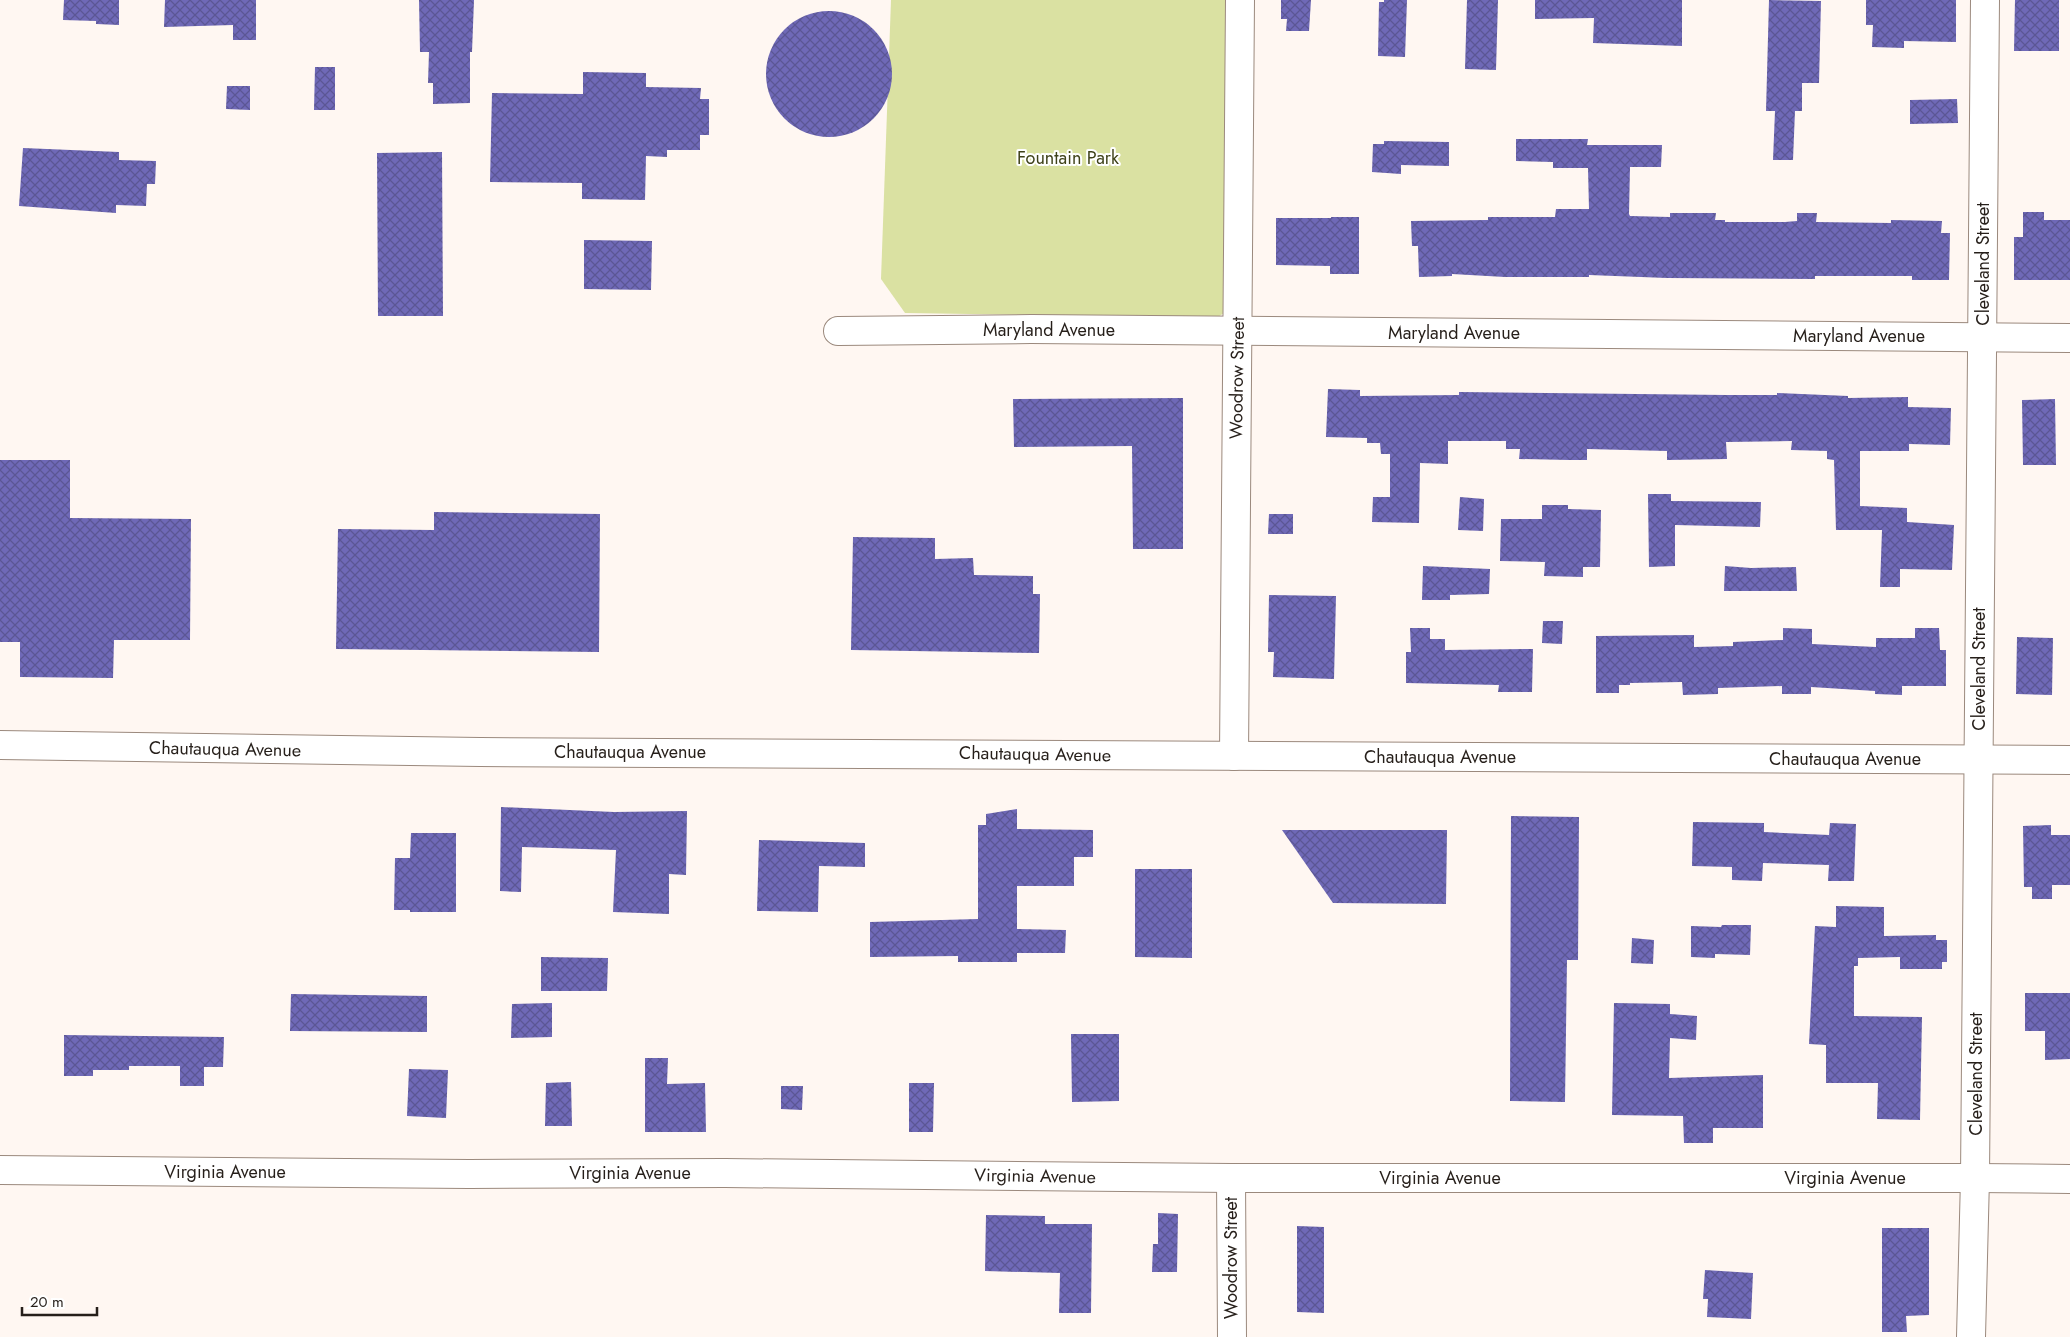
<svg xmlns="http://www.w3.org/2000/svg" width="2070" height="1337" font-family="Jost,sans-serif">
<style>
.green{fill:#dae1a2}
.building{fill:url(#building-cross-hatch)}
.lines{fill:none;stroke-linecap:round;stroke-linejoin:round}
.minor-casing{stroke:#9b897d;stroke-width:30}
.tertiary-casing{stroke:#9b897d;stroke-width:30}
.minor{stroke:#fff;stroke-width:28}
.tertiary{stroke:#fff;stroke-width:28}
.labels{text-anchor:middle;dominant-baseline:central;stroke-width:4;stroke-linejoin:round;paint-order:stroke}
.park-label{font-size:18px;fill:#3e4119;stroke:#fff}
.street-label{font-size:18px;fill:#261f1a;stroke:#fff}
</style>
<defs>
<pattern id="building-cross-hatch" width="8" height="8" patternUnits="userSpaceOnUse" patternTransform="scale(1.25)"><rect width="8" height="8" fill="#6f69b7"/><path d="M0 0l8 8M0 8l8-8" fill="none" stroke="#5b5694"/></pattern>
</defs>
<rect width="100%" height="100%" fill="#fff7f2"/>
<path class="green" d="M 891,0 L 1231,0 L 1224,313 L 1218,317 L 1211,318 L 905,313 L 881,279 Z"/>
<g class="building">
<path d="M 64,0 L 119,0 L 119,25 L 96,24 L 96,21 L 63,20 Z"/>
<path d="M 165,0 L 256,0 L 256,40 L 233,40 L 233,25 L 164,27 Z"/>
<path d="M 419,0 L 474,0 L 472,52 L 470,52 L 470,103 L 433,104 L 433,83 L 428,83 L 429,52 L 420,52 Z"/>
<path d="M 1281,0 L 1311,0 L 1309,31 L 1286,31 L 1287,19 L 1281,19 Z"/>
<path d="M 1384,0 L 1407,0 L 1405,57 L 1378,56 L 1379,2 L 1384,2 Z"/>
<path d="M 1467,0 L 1498,0 L 1496,70 L 1465,69 Z"/>
<path d="M 1535,0 L 1682,0 L 1682,46 L 1593,43 L 1594,18 L 1535,19 Z"/>
<path d="M 1769,0 L 1821,1 L 1819,83 L 1802,83 L 1802,111 L 1795,111 L 1793,160 L 1773,160 L 1775,111 L 1766,111 Z"/>
<path d="M 1866,0 L 1956,0 L 1956,42 L 1904,41 L 1904,48 L 1872,47 L 1873,25 L 1866,25 Z"/>
<path d="M 2015,0 L 2059,0 L 2059,51 L 2014,51 Z"/>
<circle cx="829" cy="74" r="63"/>
<path d="M 315,67 L 335,67 L 335,110 L 314,110 Z"/>
<path d="M 583,72 L 646,73 L 646,87 L 701,88 L 700,99 L 709,99 L 709,135 L 700,135 L 700,150 L 667,150 L 667,157 L 646,156 L 645,200 L 582,199 L 582,183 L 490,182 L 492,93 L 583,94 Z"/>
<path d="M 227,86 L 250,86 L 250,110 L 226,109 Z"/>
<path d="M 1957,99 L 1958,123 L 1910,124 L 1910,100 Z"/>
<path d="M 1516,139 L 1588,139 L 1587,145 L 1662,145 L 1661,167 L 1630,167 L 1629,214 L 1630,216 L 1670,217 L 1670,213 L 1716,213 L 1715,220 L 1725,220 L 1725,222 L 1785,222 L 1797,221 L 1797,213 L 1817,213 L 1816,222 L 1891,223 L 1891,220 L 1942,221 L 1941,233 L 1950,233 L 1949,280 L 1912,280 L 1912,276 L 1815,276 L 1815,279 L 1667,278 L 1589,275 L 1589,277 L 1505,277 L 1452,274 L 1452,276 L 1419,277 L 1418,246 L 1412,246 L 1411,221 L 1488,220 L 1488,217 L 1555,217 L 1556,209 L 1589,209 L 1588,168 L 1553,168 L 1553,162 L 1516,161 Z"/>
<path d="M 1384,141 L 1449,142 L 1449,166 L 1401,165 L 1401,174 L 1372,172 L 1373,144 L 1384,144 Z"/>
<path d="M 23,148 L 119,152 L 119,160 L 156,161 L 155,184 L 147,184 L 146,206 L 116,205 L 116,213 L 19,206 Z"/>
<path d="M 442,152 L 443,316 L 378,316 L 377,153 Z"/>
<path d="M 2023,212 L 2044,212 L 2044,220 L 2070,220 L 2070,280 L 2014,280 L 2014,237 L 2023,237 Z"/>
<path d="M 1331,217 L 1359,217 L 1359,274 L 1330,274 L 1330,266 L 1276,265 L 1276,218 L 1331,218 Z"/>
<path d="M 584,240 L 652,241 L 651,290 L 584,289 Z"/>
<path d="M 1328,389 L 1360,390 L 1360,396 L 1459,395 L 1459,392 L 1726,395 L 1777,395 L 1777,393 L 1848,396 L 1848,398 L 1908,397 L 1908,407 L 1951,408 L 1950,445 L 1909,444 L 1909,451 L 1860,451 L 1860,506 L 1907,508 L 1907,522 L 1954,525 L 1952,570 L 1900,569 L 1900,587 L 1880,587 L 1882,530 L 1836,530 L 1834,460 L 1827,459 L 1827,451 L 1791,450 L 1792,441 L 1726,442 L 1727,459 L 1667,460 L 1667,451 L 1587,449 L 1587,460 L 1569,460 L 1519,459 L 1520,449 L 1506,449 L 1506,441 L 1448,441 L 1448,464 L 1420,463 L 1419,523 L 1372,522 L 1373,497 L 1390,497 L 1390,454 L 1381,454 L 1380,443 L 1367,443 L 1367,438 L 1326,437 Z"/>
<path d="M 1183,398 L 1183,549 L 1133,549 L 1132,446 L 1014,447 L 1013,399 Z"/>
<path d="M 2055,399 L 2056,465 L 2023,465 L 2022,400 Z"/>
<path d="M 0,460 L 70,460 L 70,518 L 191,519 L 190,640 L 114,640 L 113,678 L 20,677 L 20,642 L 0,642 Z"/>
<path d="M 1648,494 L 1671,494 L 1671,501 L 1761,502 L 1760,527 L 1675,525 L 1675,566 L 1649,567 Z"/>
<path d="M 1460,497 L 1484,499 L 1483,531 L 1458,530 Z"/>
<path d="M 1542,505 L 1568,505 L 1568,509 L 1601,510 L 1600,567 L 1583,567 L 1583,577 L 1544,576 L 1545,562 L 1500,561 L 1501,519 L 1542,519 Z"/>
<path d="M 434,512 L 600,514 L 599,652 L 336,649 L 338,529 L 434,530 Z"/>
<path d="M 1269,514 L 1293,514 L 1293,534 L 1268,534 Z"/>
<path d="M 853,537 L 935,538 L 935,559 L 973,558 L 974,575 L 1033,576 L 1033,594 L 1040,594 L 1039,653 L 851,650 Z"/>
<path d="M 1423,566 L 1490,569 L 1489,594 L 1450,595 L 1450,600 L 1422,600 Z"/>
<path d="M 1725,566 L 1751,568 L 1796,567 L 1797,591 L 1724,591 Z"/>
<path d="M 1269,595 L 1336,596 L 1334,679 L 1273,677 L 1274,652 L 1268,652 Z"/>
<path d="M 1543,621 L 1563,621 L 1562,644 L 1542,643 Z"/>
<path d="M 1410,628 L 1430,628 L 1430,639 L 1445,639 L 1445,650 L 1533,649 L 1532,692 L 1498,692 L 1499,685 L 1406,683 L 1406,652 L 1411,652 Z"/>
<path d="M 1783,628 L 1812,629 L 1812,644 L 1876,647 L 1876,638 L 1915,638 L 1915,628 L 1939,628 L 1940,650 L 1946,650 L 1946,686 L 1902,686 L 1902,695 L 1875,694 L 1875,691 L 1811,687 L 1811,694 L 1782,694 L 1782,686 L 1718,688 L 1718,694 L 1683,695 L 1682,682 L 1630,683 L 1630,685 L 1619,685 L 1619,693 L 1596,693 L 1596,636 L 1694,635 L 1694,647 L 1733,646 L 1733,642 L 1783,640 Z"/>
<path d="M 2017,637 L 2053,638 L 2052,695 L 2016,694 Z"/>
<path d="M 501,807 L 614,812 L 687,811 L 686,875 L 669,874 L 669,914 L 613,912 L 616,850 L 522,847 L 521,892 L 500,891 Z"/>
<path d="M 1017,809 L 1017,829 L 1093,830 L 1093,857 L 1074,857 L 1074,886 L 1017,886 L 1017,929 L 1066,930 L 1065,953 L 1017,953 L 1017,962 L 958,962 L 958,956 L 870,957 L 870,922 L 978,919 L 978,825 L 986,825 L 986,814 Z"/>
<path d="M 1511,816 L 1579,817 L 1578,960 L 1567,960 L 1565,1102 L 1510,1101 Z"/>
<path d="M 1693,822 L 1764,823 L 1764,832 L 1829,835 L 1830,823 L 1856,824 L 1854,881 L 1828,881 L 1829,865 L 1763,863 L 1762,881 L 1732,880 L 1732,867 L 1692,866 Z"/>
<path d="M 2051,825 L 2051,835 L 2070,835 L 2070,885 L 2052,885 L 2052,899 L 2032,899 L 2032,887 L 2024,887 L 2023,826 Z"/>
<path d="M 1282,830 L 1447,830 L 1446,904 L 1333,903 Z"/>
<path d="M 411,833 L 456,833 L 456,912 L 410,912 L 410,910 L 394,910 L 395,858 L 410,858 Z"/>
<path d="M 759,840 L 865,843 L 865,867 L 819,866 L 818,912 L 757,911 Z"/>
<path d="M 1135,869 L 1192,869 L 1192,958 L 1135,957 Z"/>
<path d="M 1836,906 L 1884,907 L 1884,936 L 1936,935 L 1936,940 L 1947,940 L 1947,962 L 1942,962 L 1942,969 L 1900,969 L 1900,957 L 1858,958 L 1858,966 L 1854,966 L 1854,1016 L 1922,1017 L 1920,1120 L 1877,1119 L 1878,1083 L 1826,1083 L 1826,1045 L 1809,1044 L 1815,926 L 1836,927 Z"/>
<path d="M 1722,925 L 1751,925 L 1750,955 L 1715,954 L 1715,958 L 1691,957 L 1691,926 L 1721,927 Z"/>
<path d="M 1632,938 L 1654,940 L 1653,964 L 1631,963 Z"/>
<path d="M 541,957 L 608,958 L 607,991 L 541,991 Z"/>
<path d="M 2025,993 L 2070,993 L 2070,1059 L 2045,1060 L 2045,1031 L 2025,1031 Z"/>
<path d="M 291,994 L 427,996 L 427,1032 L 290,1031 Z"/>
<path d="M 552,1003 L 552,1037 L 511,1038 L 512,1004 Z"/>
<path d="M 1614,1003 L 1670,1004 L 1670,1014 L 1697,1016 L 1696,1040 L 1670,1038 L 1669,1078 L 1763,1075 L 1763,1128 L 1713,1128 L 1713,1143 L 1684,1143 L 1683,1116 L 1612,1115 Z"/>
<path d="M 1071,1034 L 1119,1034 L 1119,1101 L 1072,1102 Z"/>
<path d="M 64,1035 L 224,1037 L 223,1067 L 204,1067 L 204,1086 L 180,1086 L 180,1066 L 129,1066 L 129,1070 L 93,1070 L 93,1076 L 64,1076 Z"/>
<path d="M 645,1058 L 668,1058 L 667,1084 L 705,1083 L 706,1132 L 645,1132 Z"/>
<path d="M 409,1069 L 448,1070 L 446,1118 L 407,1116 Z"/>
<path d="M 571,1082 L 572,1126 L 545,1126 L 546,1083 Z"/>
<path d="M 909,1083 L 934,1083 L 933,1132 L 909,1132 Z"/>
<path d="M 781,1086 L 803,1086 L 802,1110 L 781,1109 Z"/>
<path d="M 1158,1213 L 1178,1214 L 1177,1272 L 1152,1272 L 1153,1244 L 1158,1244 Z"/>
<path d="M 986,1215 L 1045,1216 L 1045,1224 L 1092,1224 L 1091,1313 L 1059,1313 L 1060,1273 L 985,1271 Z"/>
<path d="M 1297,1226 L 1324,1227 L 1324,1313 L 1297,1312 Z"/>
<path d="M 1882,1228 L 1929,1228 L 1929,1315 L 1906,1316 L 1907,1332 L 1882,1332 Z"/>
<path d="M 1705,1270 L 1753,1273 L 1751,1319 L 1707,1317 L 1708,1299 L 1703,1299 Z"/>
</g>
<g class="lines">
<defs>
<g id="minor">
<path d="M 838,331 L 1031,329 L 2070,338"/>
<path d="M 0,745 L 480,752 L 2070,760"/>
<path d="M 1234,756 L 1240,0"/>
<path d="M 1975,1178 L 2070,1179"/>
</g>
<g id="tertiary">
<path d="M 0,1170 L 469,1174 L 725,1173 L 1231,1178 L 1975,1178"/>
<path d="M 1231,1178 L 1232,1337"/>
<path d="M 1971,1337 L 1975,1178 L 1985,0"/>
</g>
</defs>
<use href="#minor" class="minor-casing"/>
<use href="#tertiary" class="tertiary-casing"/>
<use href="#minor" class="minor"/>
<use href="#tertiary" class="tertiary"/>
</g>
<g class="labels">
<g class="park-label">
<text x="1068" y="158">Fountain Park</text>
</g>
<g class="street-label">
<text transform="translate(1983 264) rotate(-90)">Cleveland Street</text>
<text x="1049" y="330">Maryland Avenue</text>
<text x="1454" y="333">Maryland Avenue</text>
<text x="1859" y="336">Maryland Avenue</text>
<text transform="translate(1237 378) rotate(-89)">Woodrow Street</text>
<text transform="translate(1979 669) rotate(-90)">Cleveland Street</text>
<text transform="translate(225 749) rotate(1)">Chautauqua Avenue</text>
<text x="630" y="752">Chautauqua Avenue</text>
<text transform="translate(1035 754) rotate(1)">Chautauqua Avenue</text>
<text x="1440" y="757">Chautauqua Avenue</text>
<text x="1845" y="759">Chautauqua Avenue</text>
<text transform="translate(1976 1074) rotate(-90)">Cleveland Street</text>
<text x="225" y="1172">Virginia Avenue</text>
<text x="630" y="1173">Virginia Avenue</text>
<text transform="translate(1035 1176) rotate(1)">Virginia Avenue</text>
<text x="1440" y="1178">Virginia Avenue</text>
<text x="1845" y="1178">Virginia Avenue</text>
<text transform="translate(1231 1258) rotate(-90)">Woodrow Street</text>
</g>
</g>
<path d="M22 1307v8h75v-8" fill="none" stroke="#261f1a" stroke-width="2.5"/>
<text x="30" y="1307" font-size="15" fill="#261f1a" stroke="#ffffff" stroke-width="4" paint-order="stroke">20 m</text>
</svg>
